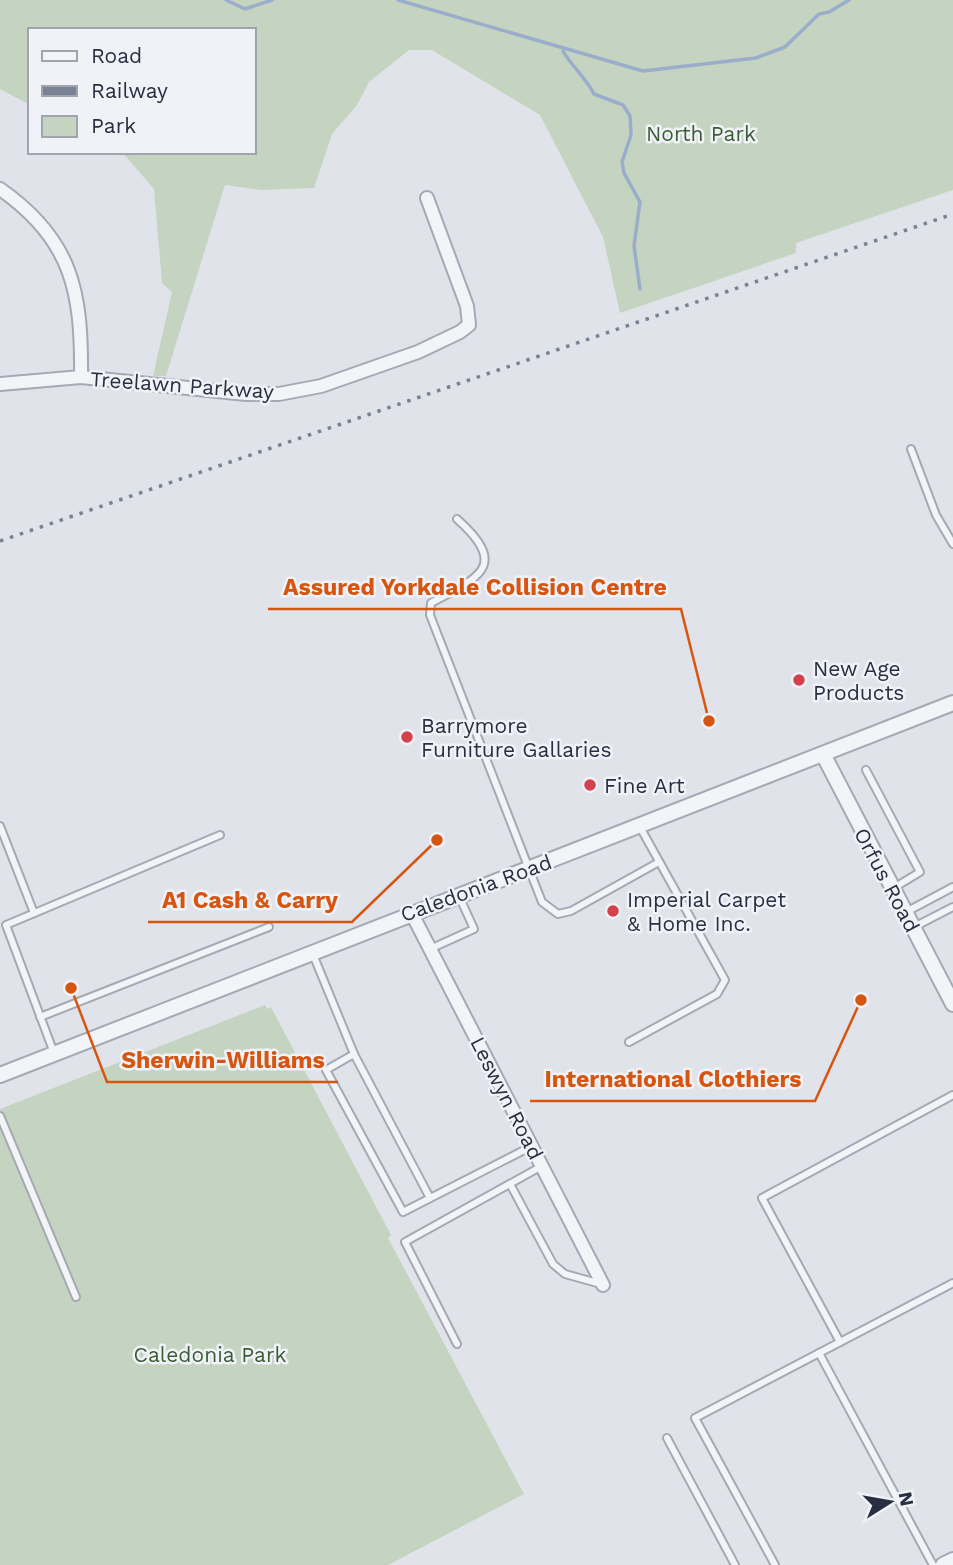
<svg xmlns="http://www.w3.org/2000/svg" width="953" height="1565" font-family="'Work Sans',sans-serif">
<style>
.green{fill:#c4d4c1}
.lines{fill:none;stroke-linecap:round;stroke-linejoin:round}
.stream{stroke:#9aaecb;stroke-width:3.5}
.service-casing{stroke:#a5a9b3;stroke-width:10}
.minor-casing{stroke:#a5a9b3;stroke-width:16}
.tertiary-casing{stroke:#a5a9b3;stroke-width:18}
.service{stroke:#f3f4f8;stroke-width:6}
.minor{stroke:#f3f4f8;stroke-width:12}
.tertiary{stroke:#f3f4f8;stroke-width:14}
.rail{stroke:#798194;stroke-width:3.5;stroke-dasharray:3.5 7;stroke-linecap:butt}
.poi-dot{fill:#d3414c;stroke:#f0f2f7;stroke-width:2.5}
.labels{text-anchor:middle;dominant-baseline:central;stroke-width:5;stroke-linejoin:round;paint-order:stroke}
.park-label{font-size:21px;fill:#395e35;stroke:#f0f2f7}
.street-label{font-size:21px;fill:#282f41;stroke:#f0f2f7}
.poi-label{font-size:21px;fill:#282f41;stroke:#f0f2f7;text-anchor:start}
.leader{fill:none;stroke:#d55511;stroke-width:2.5}
.callout-dot{fill:#d55511;stroke:#f0f2f7;stroke-width:2.5}
.callout-label{font-size:23px;text-anchor:middle;font-weight:bold;fill:#d55511;stroke:#f0f2f7;stroke-width:5;stroke-linejoin:round;paint-order:stroke}
</style>
<rect width="100%" height="100%" fill="#e0e3e9"/>
<g class="green">
<path d="M 0,0 L 953,0 L 953,190 L 796,243 L 796,253 L 620,313 L 603,237 L 540,115 L 432,50 L 409,50 L 369,82 L 357,105 L 332,134 L 314,188 L 261,190 L 225,185 L 166,376 L 153,376 L 172,292 L 162,283 L 154,189 L 122,152 L 254,152 L 254,30 L 30,30 L 30,105 L 0,89 Z"/>
<path d="M 265,1005 L 267,1009 L 271,1007 L 391,1235 L 388,1238 L 524,1494 L 388,1565 L 0,1565 L 0,1109 Z"/>
</g>
<g class="lines">
<g class="stream">
<path d="M 226,0 L 245,9 L 272,0"/>
<path d="M 398,0 L 643,71 L 756,58 L 785,47 L 819,14 L 829,12 L 849,0"/>
<path d="M 563,51 C 572,67 586,78 594,94 L 623,105 L 630,116 L 631,135 L 622,162 L 624,173 L 640,202 L 634,246 L 640,289"/>
</g>
<defs>
<g id="service">
<path d="M 911,449 L 936,515 L 953,544"/>
<path d="M 457,519 C 511,567 477,578 431,603 L 430,615 L 542,902 L 558,914 L 571,911 L 659,862"/>
<path d="M 866,770 L 920,872 L 892,889"/>
<path d="M 0,826 L 34,913"/>
<path d="M 906,912 L 953,887"/>
<path d="M 914,927 L 953,907"/>
<path d="M 430,949 L 474,929 L 459,896"/>
<path d="M 312,952 L 354,1054 L 326,1070 L 403,1212 L 532,1146"/>
<path d="M 40,1017 L 269,927"/>
<path d="M 629,1042 L 717,994 L 725,980 L 640,827"/>
<path d="M 54,1053 L 6,925 L 220,835"/>
<path d="M 354,1054 L 430,1198"/>
<path d="M 0,1116 L 76,1297"/>
<path d="M 510,1184 L 553,1264 L 565,1274 L 601,1284"/>
<path d="M 840,1342 L 762,1198 L 953,1095"/>
<path d="M 457,1344 L 405,1242 L 542,1166"/>
<path d="M 819,1353 L 933,1565"/>
<path d="M 667,1438 L 735,1565"/>
<path d="M 775,1565 L 695,1418 L 953,1283"/>
</g>
<g id="minor">
<path d="M 0,189 C 73,240 82,293 81,377"/>
<path d="M 0,384 L 81,377 L 246,394 L 279,394 L 321,386 L 418,352 L 460,332 L 469,325 L 467,306 L 427,198"/>
<path d="M 411,912 L 603,1285"/>
</g>
<g id="tertiary">
<path d="M 823,754 L 953,1004"/>
<path d="M 0,1075 L 953,703"/>
<path d="M 943,1565 L 953,1560"/>
</g>
</defs>
<use href="#service" class="service-casing"/>
<use href="#minor" class="minor-casing"/>
<use href="#tertiary" class="tertiary-casing"/>
<use href="#service" class="service"/>
<use href="#minor" class="minor"/>
<use href="#tertiary" class="tertiary"/>
<path class="rail" d="M 0,541 L 953,214"/>
</g>
<g class="poi-dot">
<circle cx="799" cy="680" r="7"/>
<circle cx="407" cy="737" r="7"/>
<circle cx="590" cy="785" r="7"/>
<circle cx="613" cy="911" r="7"/>
</g>
<g class="labels">
<g class="park-label">
<text x="701" y="133">North Park</text>
<text x="210" y="1354">Caledonia Park</text>
</g>
<g class="street-label">
<text transform="translate(182 385) rotate(4)">Treelawn Parkway</text>
<text transform="translate(887 880) rotate(62)">Orfus Road</text>
<text transform="translate(476 888) rotate(-20)">Caledonia Road</text>
<text transform="translate(507 1098) rotate(63)">Leswyn Road</text>
</g>
<g class="poi-label">
<text x="813" y="668">New Age<tspan x="813" dy="24">Products</tspan></text>
<text x="421" y="725">Barrymore<tspan x="421" dy="24">Furniture Gallaries</tspan></text>
<text x="604" y="785">Fine Art</text>
<text x="627" y="899">Imperial Carpet<tspan x="627" dy="24">&amp; Home Inc.</tspan></text>
</g>
</g>
<path class="leader" d="M709 721L681 609H268M437 840L352 922H148M71 988L107 1082H338M861 1000L815 1101H530"/>
<g class="callout-dot">
<circle cx="709" cy="721" r="7"/>
<circle cx="437" cy="840" r="7"/>
<circle cx="71" cy="988" r="7"/>
<circle cx="861" cy="1000" r="7"/>
</g>
<g class="callout-label">
<text x="475" y="595">Assured Yorkdale Collision Centre</text>
<text x="250" y="908">A1 Cash &amp; Carry</text>
<text x="223" y="1068">Sherwin-Williams</text>
<text x="673" y="1087">International Clothiers</text>
</g>
<rect x="28" y="28" width="228" height="126" fill="#f0f2f7" stroke="#a0a4ae" stroke-width="2"/>
<rect x="42" y="51" width="35" height="10" fill="#f3f4f8" stroke="#a0a4ae" stroke-width="2"/>
<text x="91" y="63" font-size="21" fill="#282f41">Road</text>
<rect x="42" y="86" width="35" height="10" fill="#798194" stroke="#a0a4ae" stroke-width="2"/>
<text x="91" y="98" font-size="21" fill="#282f41">Railway</text>
<rect x="42" y="116" width="35" height="21" fill="#c4d4c1" stroke="#a0a4ae" stroke-width="2"/>
<text x="91" y="133" font-size="21" fill="#282f41">Park</text>
<g transform="translate(890 1502) rotate(79)" stroke="#f0f2f7" stroke-width="5" paint-order="stroke">
<path d="M0-5L12 26L0 18L-12 26Z" fill="#282f41"/>
<text y="-10" font-size="19" font-weight="bold" text-anchor="middle" fill="#282f41">N</text>
</g>
</svg>
